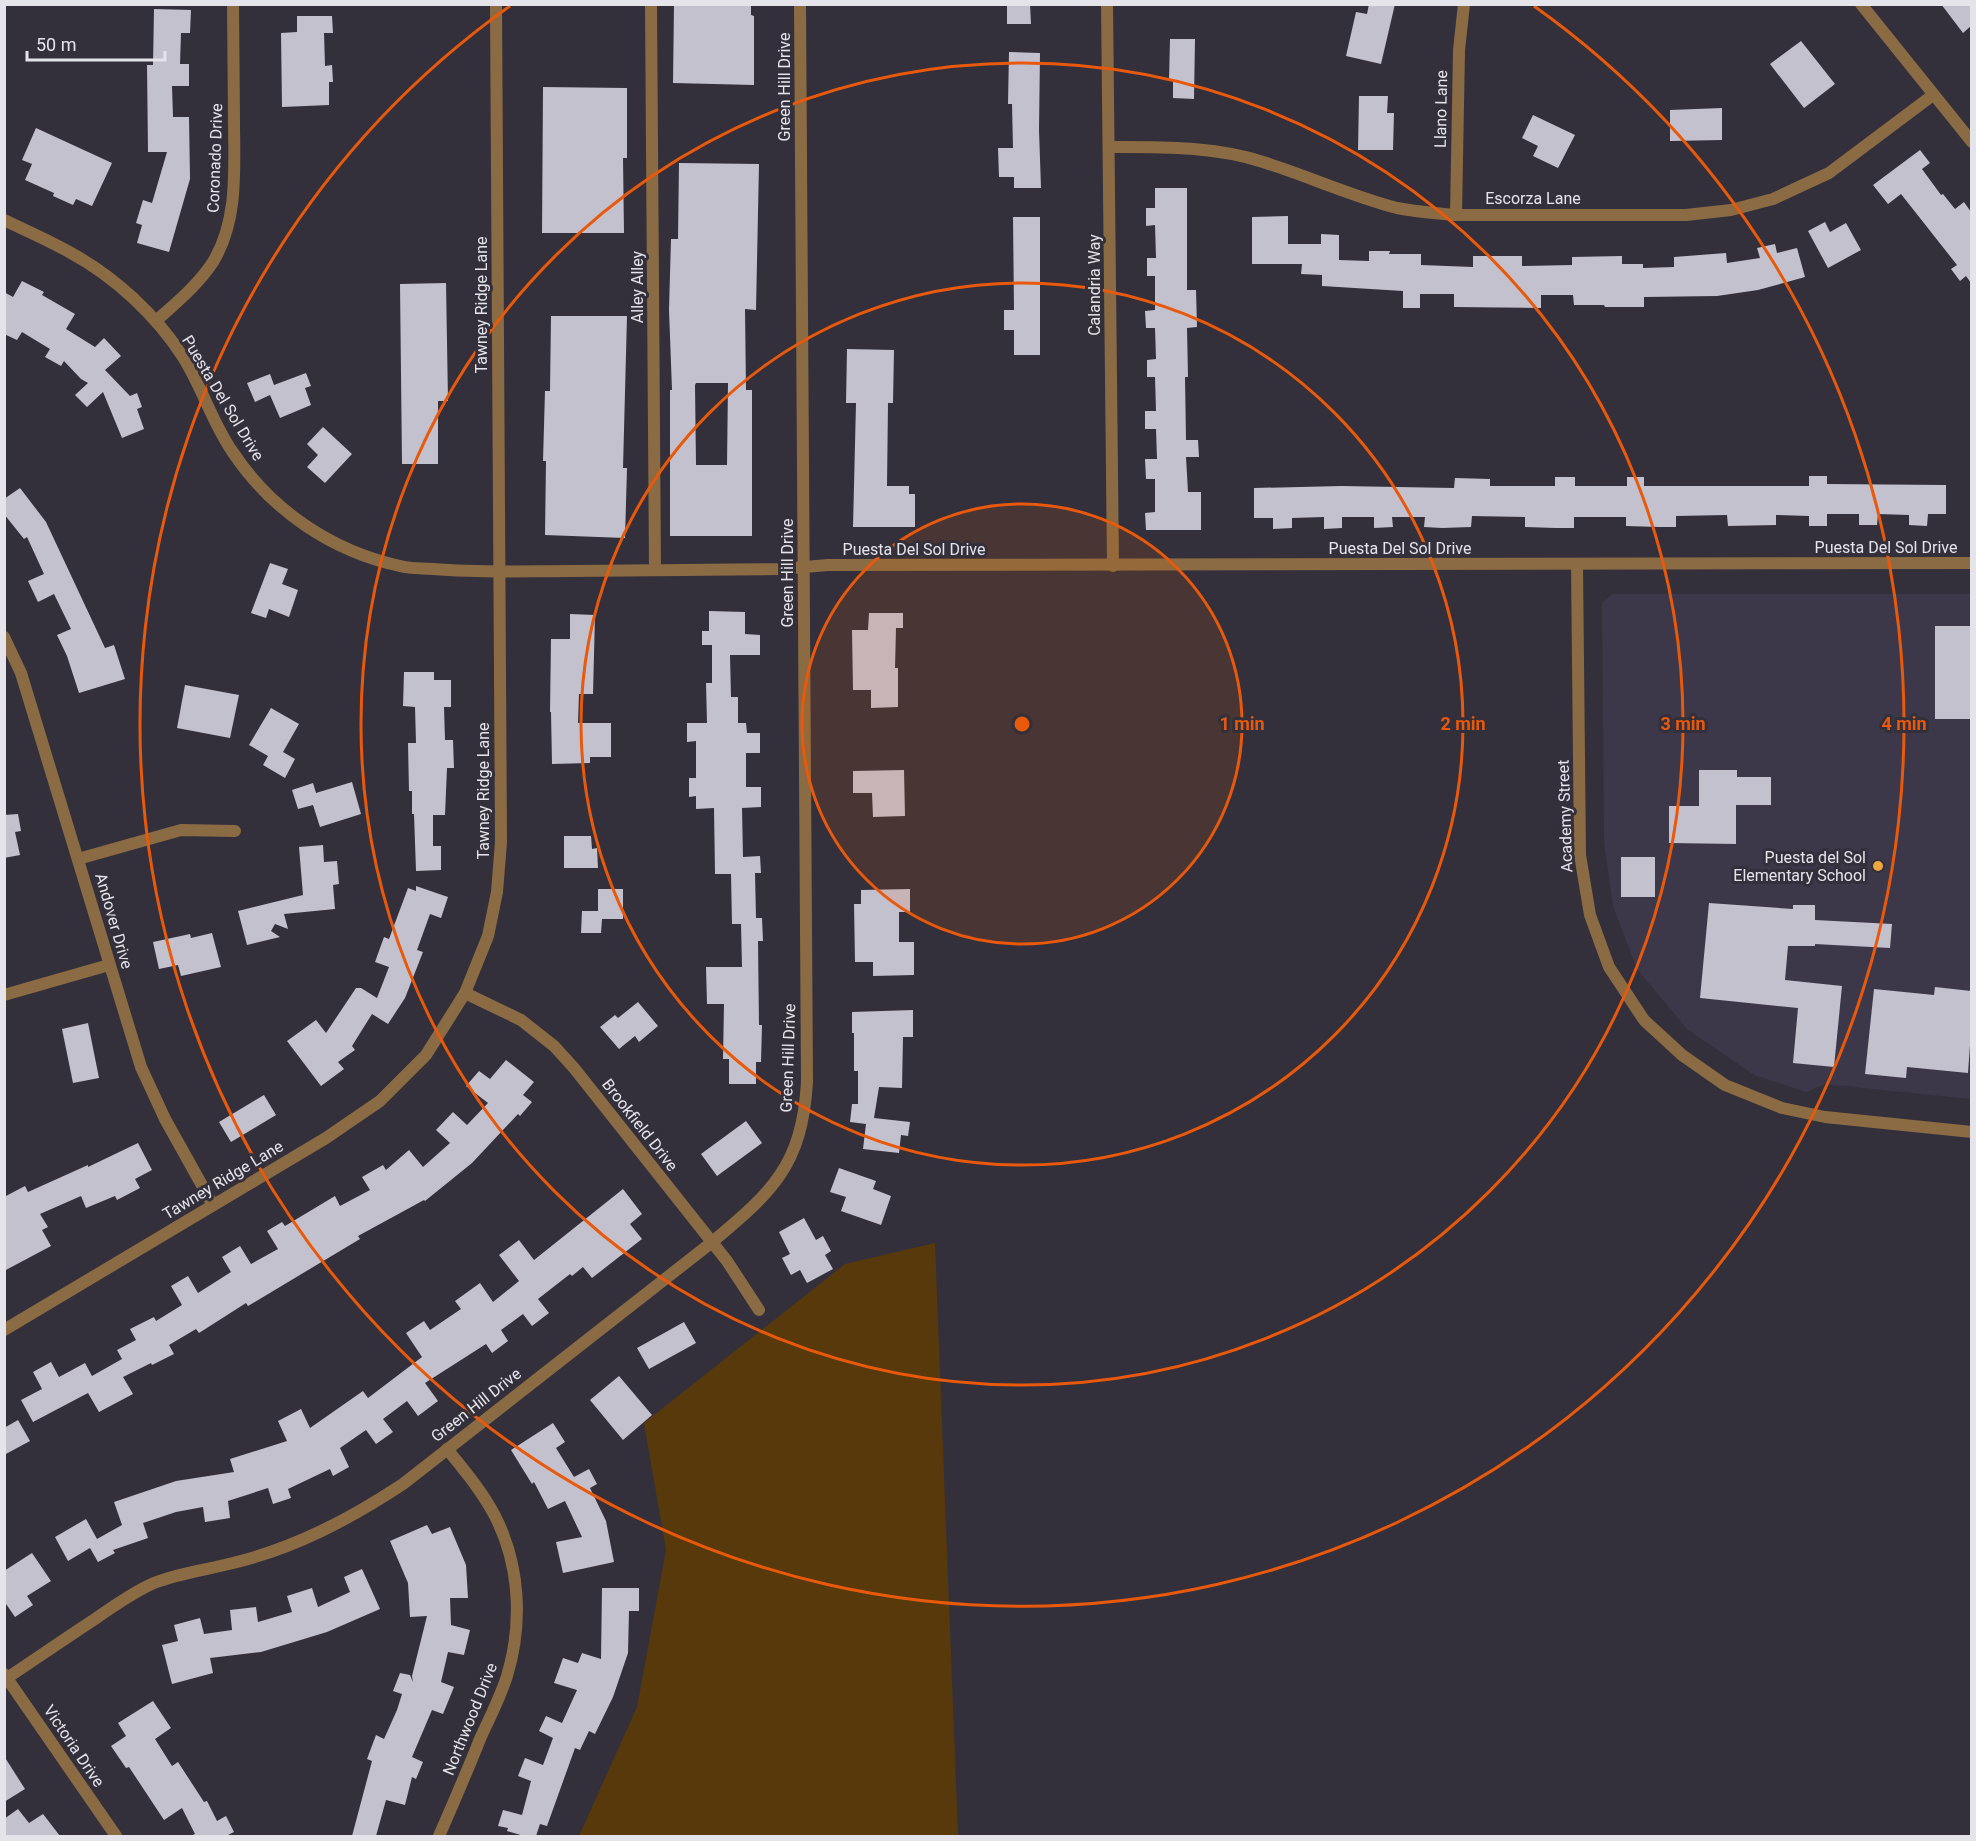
<svg xmlns="http://www.w3.org/2000/svg" width="1976" height="1841" font-family="Roboto,sans-serif">
<style>
.built{fill:#3c3849}
.green{fill:#58390b}
.building{fill:#c4c1ce;fill-rule:evenodd}
.lines{fill:none;stroke-linecap:round;stroke-linejoin:round}
.minor{stroke:#8b6b43;stroke-width:12}
.tertiary{stroke:#8b6b43;stroke-width:12}
.ring{fill:none;stroke:#e8590c;stroke-width:3}
.poi-dot{fill:#efa73d;stroke:#33303b;stroke-width:2}
.labels{text-anchor:middle;dominant-baseline:central;stroke-width:6;stroke-linejoin:round;paint-order:stroke}
.street-label{font-size:16px;fill:#e5e4eb;stroke:#33303b}
.poi-label{font-size:16px;fill:#e5e4eb;stroke:#33303b;text-anchor:end}
.centre{fill:#e8590c;stroke:#33303b;stroke-width:3}
.ring-label{font-size:18px;text-anchor:middle;font-weight:bold;fill:#e8590c;stroke:#33303b;stroke-width:6;stroke-linejoin:round;paint-order:stroke}
</style>
<rect width="100%" height="100%" fill="#33303b"/>
<path class="built" d="M 1613,594 L 1971,594 L 1971,1099 L 1825,1084 L 1806,1092 L 1754,1075 L 1687,1029 L 1637,969 L 1613,906 L 1604,842 L 1602,603 Z"/>
<path class="green" d="M 935,1243 L 958,1836 L 579,1836 L 637,1707 L 666,1550 L 644,1423 L 845,1264 Z"/>
<g class="building">
<path d="M 674,4 L 751,4 L 751,15 L 754,16 L 754,85 L 673,83 Z"/>
<path d="M 1007,4 L 1030,4 L 1031,24 L 1007,24 Z"/>
<path d="M 1369,4 L 1395,4 L 1381,64 L 1346,56 L 1356,12 L 1367,14 Z"/>
<path d="M 1941,4 L 1971,4 L 1971,26 L 1963,33 Z"/>
<path d="M 154,9 L 191,10 L 190,33 L 181,33 L 180,64 L 189,64 L 189,86 L 172,86 L 173,117 L 189,117 L 190,179 L 169,252 L 137,243 L 142,225 L 136,223 L 143,200 L 152,203 L 167,152 L 148,152 L 147,65 L 153,65 Z"/>
<path d="M 297,16 L 332,16 L 333,33 L 324,33 L 325,66 L 332,65 L 333,82 L 329,82 L 329,105 L 282,107 L 281,33 L 297,32 Z"/>
<path d="M 1170,39 L 1195,39 L 1194,99 L 1173,98 L 1173,81 L 1169,81 Z"/>
<path d="M 1801,41 L 1835,84 L 1804,108 L 1770,64 Z"/>
<path d="M 1009,52 L 1040,53 L 1039,130 L 1041,188 L 1014,188 L 1014,177 L 999,177 L 998,148 L 1013,148 L 1012,104 L 1008,104 Z"/>
<path d="M 543,87 L 627,88 L 627,158 L 623,158 L 624,233 L 542,233 Z"/>
<path d="M 1359,96 L 1388,96 L 1387,113 L 1394,113 L 1393,150 L 1358,150 Z"/>
<path d="M 1722,108 L 1722,140 L 1670,141 L 1670,110 Z"/>
<path d="M 1533,115 L 1575,135 L 1558,168 L 1533,156 L 1538,146 L 1522,138 Z"/>
<path d="M 36,128 L 112,163 L 92,206 L 76,199 L 73,205 L 53,196 L 54,193 L 25,180 L 32,164 L 22,160 Z"/>
<path d="M 1920,150 L 1930,163 L 1922,169 L 1941,195 L 1943,194 L 1955,209 L 1964,202 L 1971,212 L 1971,283 L 1966,276 L 1960,281 L 1951,269 L 1957,265 L 1901,194 L 1888,204 L 1873,185 Z"/>
<path d="M 679,163 L 759,164 L 756,310 L 745,309 L 746,390 L 752,390 L 752,536 L 670,536 L 670,390 L 672,390 L 669,310 L 671,239 L 678,239 ZM 696,383 L 728,383 L 727,465 L 696,465 L 695,385 Z"/>
<path d="M 1155,188 L 1187,188 L 1187,290 L 1196,290 L 1197,327 L 1187,328 L 1188,377 L 1185,377 L 1186,440 L 1198,440 L 1199,457 L 1186,457 L 1188,492 L 1201,492 L 1201,530 L 1146,530 L 1145,513 L 1155,512 L 1155,479 L 1146,479 L 1145,459 L 1157,459 L 1156,429 L 1145,429 L 1145,411 L 1156,411 L 1155,377 L 1147,377 L 1147,360 L 1156,359 L 1155,328 L 1146,328 L 1145,311 L 1155,310 L 1155,276 L 1147,276 L 1147,258 L 1156,258 L 1155,225 L 1146,226 L 1146,208 L 1155,208 Z"/>
<path d="M 1288,216 L 1288,244 L 1321,244 L 1321,234 L 1339,235 L 1339,260 L 1369,261 L 1369,251 L 1390,251 L 1389,254 L 1421,254 L 1421,265 L 1473,267 L 1473,256 L 1522,256 L 1522,266 L 1572,265 L 1572,257 L 1622,256 L 1622,264 L 1643,264 L 1643,268 L 1674,267 L 1674,257 L 1726,253 L 1727,263 L 1760,258 L 1757,248 L 1775,244 L 1777,253 L 1797,248 L 1805,277 L 1758,290 L 1717,296 L 1644,297 L 1644,307 L 1605,307 L 1604,305 L 1574,305 L 1573,295 L 1541,295 L 1541,308 L 1454,307 L 1454,294 L 1420,294 L 1420,308 L 1403,308 L 1403,291 L 1322,286 L 1322,275 L 1301,274 L 1302,264 L 1252,264 L 1252,217 Z"/>
<path d="M 1013,217 L 1040,217 L 1040,355 L 1014,355 L 1014,330 L 1004,330 L 1004,310 L 1014,310 Z"/>
<path d="M 1825,222 L 1830,232 L 1846,223 L 1861,250 L 1828,268 L 1808,231 Z"/>
<path d="M 22,281 L 44,292 L 42,295 L 75,314 L 66,329 L 95,347 L 104,338 L 121,356 L 105,370 L 130,396 L 137,393 L 142,407 L 137,409 L 144,429 L 122,438 L 103,392 L 87,407 L 75,395 L 88,383 L 81,379 L 64,361 L 61,366 L 45,357 L 50,349 L 22,332 L 17,340 L 4,334 L 4,292 L 13,297 Z"/>
<path d="M 446,283 L 448,401 L 438,401 L 438,464 L 402,464 L 400,284 Z"/>
<path d="M 551,316 L 627,316 L 623,468 L 627,468 L 625,538 L 545,535 L 546,461 L 543,461 L 545,391 L 550,391 Z"/>
<path d="M 847,349 L 894,350 L 893,403 L 888,403 L 887,486 L 909,486 L 909,494 L 915,494 L 915,527 L 853,527 L 856,403 L 846,403 Z"/>
<path d="M 306,373 L 311,386 L 305,388 L 311,405 L 280,418 L 270,395 L 255,402 L 247,383 L 270,374 L 274,385 Z"/>
<path d="M 323,427 L 352,454 L 325,483 L 307,467 L 318,455 L 307,444 Z"/>
<path d="M 1809,476 L 1827,476 L 1827,484 L 1946,485 L 1946,514 L 1928,514 L 1927,526 L 1909,525 L 1909,515 L 1878,514 L 1877,525 L 1859,525 L 1859,514 L 1827,514 L 1827,526 L 1809,526 L 1809,516 L 1776,515 L 1776,525 L 1728,526 L 1727,515 L 1676,516 L 1676,527 L 1659,527 L 1626,526 L 1626,517 L 1574,517 L 1574,528 L 1556,528 L 1525,527 L 1525,517 L 1472,516 L 1471,527 L 1442,528 L 1424,527 L 1425,517 L 1392,517 L 1393,527 L 1374,528 L 1374,517 L 1342,517 L 1342,528 L 1324,529 L 1324,517 L 1292,518 L 1292,528 L 1273,529 L 1273,518 L 1254,518 L 1254,488 L 1341,486 L 1454,488 L 1455,478 L 1490,479 L 1490,486 L 1555,486 L 1555,477 L 1575,477 L 1575,486 L 1627,486 L 1627,477 L 1644,477 L 1644,486 L 1809,486 Z"/>
<path d="M 20,488 L 46,522 L 105,648 L 114,645 L 125,679 L 79,693 L 67,656 L 57,635 L 71,629 L 54,594 L 38,602 L 28,581 L 44,574 L 27,537 L 24,539 L 4,514 L 4,499 Z"/>
<path d="M 270,563 L 288,569 L 282,584 L 298,590 L 289,617 L 269,609 L 266,618 L 251,613 Z"/>
<path d="M 709,611 L 745,612 L 745,634 L 760,635 L 760,655 L 730,655 L 731,697 L 738,697 L 738,723 L 746,723 L 747,733 L 760,733 L 760,753 L 746,753 L 746,787 L 761,787 L 761,807 L 742,808 L 743,857 L 760,856 L 761,873 L 755,873 L 756,918 L 762,918 L 763,941 L 758,941 L 759,1025 L 762,1025 L 761,1062 L 756,1062 L 756,1084 L 729,1084 L 729,1059 L 723,1059 L 724,1004 L 707,1004 L 706,967 L 742,967 L 741,924 L 732,924 L 731,874 L 715,874 L 714,808 L 696,809 L 696,796 L 689,797 L 689,778 L 696,778 L 696,741 L 687,742 L 687,723 L 707,723 L 706,683 L 712,683 L 712,645 L 702,645 L 702,631 L 709,631 Z"/>
<path d="M 869,613 L 903,613 L 903,628 L 896,628 L 895,668 L 898,668 L 898,707 L 871,708 L 871,690 L 853,690 L 852,630 L 868,630 Z"/>
<path d="M 570,614 L 595,615 L 593,694 L 579,694 L 578,723 L 611,723 L 611,757 L 590,757 L 590,763 L 552,764 L 551,712 L 550,712 L 551,639 L 570,639 Z"/>
<rect x="1935" y="626" width="36" height="93"/>
<path d="M 404,672 L 434,672 L 434,680 L 451,680 L 451,707 L 444,707 L 445,740 L 453,740 L 454,768 L 447,768 L 445,815 L 433,815 L 433,846 L 441,846 L 441,870 L 416,871 L 414,814 L 412,814 L 412,791 L 409,791 L 408,743 L 416,743 L 415,707 L 403,706 Z"/>
<path d="M 185,685 L 239,695 L 230,738 L 177,728 Z"/>
<path d="M 271,708 L 299,724 L 283,752 L 295,759 L 285,778 L 263,765 L 268,756 L 249,745 Z"/>
<path d="M 904,770 L 905,816 L 873,817 L 872,793 L 853,793 L 853,771 Z"/>
<path d="M 1699,770 L 1737,770 L 1737,777 L 1771,777 L 1771,805 L 1736,805 L 1736,844 L 1669,843 L 1669,806 L 1699,806 Z"/>
<path d="M 352,782 L 361,814 L 320,827 L 313,805 L 298,809 L 292,790 L 313,783 L 316,793 Z"/>
<path d="M 18,814 L 21,831 L 15,832 L 20,855 L 4,858 L 4,815 Z"/>
<path d="M 564,836 L 591,836 L 592,849 L 597,848 L 598,868 L 564,868 Z"/>
<path d="M 323,845 L 324,862 L 337,861 L 339,884 L 333,885 L 335,909 L 284,914 L 288,929 L 275,924 L 271,931 L 280,937 L 247,945 L 238,911 L 303,895 L 299,847 Z"/>
<rect x="1621" y="857" width="34" height="40"/>
<path d="M 416,886 L 448,897 L 441,918 L 430,914 L 417,950 L 423,952 L 405,998 L 388,1024 L 372,1014 L 352,1046 L 355,1050 L 338,1062 L 344,1069 L 321,1086 L 287,1041 L 316,1020 L 326,1033 L 356,988 L 361,988 L 377,998 L 389,967 L 375,962 L 384,937 L 389,939 L 408,888 L 416,891 Z"/>
<path d="M 598,889 L 623,889 L 623,919 L 602,919 L 601,933 L 581,933 L 582,911 L 598,911 Z"/>
<path d="M 910,889 L 910,912 L 899,912 L 899,942 L 914,942 L 914,975 L 873,976 L 873,962 L 855,962 L 854,904 L 861,904 L 861,890 Z"/>
<path d="M 1709,903 L 1793,909 L 1793,905 L 1815,905 L 1815,920 L 1892,924 L 1890,948 L 1815,944 L 1815,946 L 1788,946 L 1785,980 L 1842,986 L 1834,1067 L 1793,1063 L 1798,1008 L 1700,998 Z"/>
<path d="M 212,933 L 221,967 L 181,976 L 178,965 L 159,969 L 153,942 L 190,934 L 191,938 Z"/>
<path d="M 1935,987 L 1971,991 L 1971,1031 L 1968,1073 L 1907,1067 L 1906,1078 L 1865,1074 L 1874,989 L 1934,995 Z"/>
<path d="M 638,1002 L 658,1026 L 639,1042 L 635,1036 L 619,1049 L 600,1027 L 615,1015 L 618,1018 Z"/>
<path d="M 913,1010 L 913,1037 L 903,1037 L 902,1088 L 879,1087 L 874,1118 L 910,1122 L 908,1136 L 901,1135 L 899,1153 L 863,1149 L 866,1124 L 850,1122 L 852,1104 L 858,1104 L 858,1071 L 854,1071 L 854,1033 L 852,1033 L 852,1012 Z"/>
<path d="M 88,1023 L 99,1078 L 73,1083 L 62,1029 Z"/>
<path d="M 506,1060 L 534,1082 L 523,1095 L 532,1102 L 520,1116 L 518,1114 L 472,1163 L 425,1201 L 424,1200 L 358,1236 L 360,1239 L 248,1306 L 246,1303 L 199,1333 L 196,1329 L 169,1345 L 174,1354 L 152,1365 L 151,1363 L 123,1377 L 133,1394 L 99,1412 L 88,1393 L 33,1422 L 21,1400 L 42,1389 L 33,1372 L 51,1362 L 59,1377 L 85,1363 L 92,1376 L 122,1359 L 117,1350 L 136,1340 L 130,1329 L 154,1317 L 156,1321 L 182,1305 L 171,1286 L 188,1276 L 198,1293 L 231,1272 L 222,1257 L 240,1246 L 251,1264 L 278,1249 L 267,1231 L 282,1222 L 285,1226 L 335,1196 L 340,1206 L 370,1190 L 362,1177 L 383,1165 L 386,1170 L 409,1150 L 423,1167 L 450,1143 L 436,1130 L 453,1112 L 467,1125 L 488,1103 L 466,1086 L 479,1071 L 490,1079 Z"/>
<path d="M 264,1095 L 276,1115 L 231,1142 L 219,1122 Z"/>
<path d="M 746,1121 L 762,1143 L 717,1176 L 701,1154 Z"/>
<path d="M 138,1143 L 152,1170 L 135,1179 L 140,1188 L 117,1200 L 115,1196 L 86,1208 L 81,1196 L 40,1214 L 48,1227 L 42,1230 L 51,1246 L 4,1271 L 4,1197 L 25,1186 L 28,1192 L 88,1165 L 88,1167 Z"/>
<path d="M 839,1168 L 876,1181 L 873,1189 L 891,1196 L 881,1225 L 841,1211 L 846,1197 L 830,1192 Z"/>
<path d="M 623,1189 L 642,1214 L 630,1224 L 642,1239 L 592,1278 L 583,1267 L 572,1276 L 570,1274 L 538,1299 L 549,1313 L 532,1326 L 523,1314 L 501,1330 L 508,1341 L 492,1353 L 486,1344 L 425,1383 L 438,1401 L 418,1416 L 407,1401 L 383,1419 L 393,1432 L 376,1444 L 366,1430 L 340,1448 L 349,1467 L 333,1476 L 330,1469 L 288,1489 L 291,1498 L 273,1504 L 268,1488 L 228,1501 L 230,1518 L 205,1522 L 203,1507 L 176,1512 L 143,1523 L 148,1538 L 113,1550 L 115,1553 L 98,1562 L 90,1548 L 68,1561 L 55,1537 L 86,1519 L 97,1539 L 122,1525 L 114,1502 L 176,1481 L 234,1472 L 230,1459 L 287,1441 L 278,1421 L 301,1409 L 310,1428 L 363,1391 L 368,1398 L 422,1357 L 406,1333 L 424,1321 L 430,1330 L 461,1309 L 455,1301 L 480,1283 L 493,1302 L 519,1281 L 499,1255 L 519,1240 L 534,1260 Z"/>
<path d="M 804,1218 L 816,1240 L 823,1236 L 831,1251 L 825,1255 L 833,1269 L 807,1283 L 800,1270 L 791,1275 L 782,1258 L 790,1254 L 779,1232 Z"/>
<path d="M 684,1322 L 696,1343 L 649,1369 L 637,1348 Z"/>
<path d="M 619,1376 L 652,1415 L 623,1440 L 590,1400 Z"/>
<path d="M 18,1420 L 30,1441 L 4,1455 L 4,1428 Z"/>
<path d="M 553,1423 L 565,1442 L 556,1448 L 574,1477 L 589,1469 L 597,1484 L 590,1488 L 606,1521 L 614,1562 L 563,1573 L 556,1542 L 582,1537 L 565,1501 L 548,1509 L 534,1482 L 532,1484 L 511,1450 Z"/>
<path d="M 427,1525 L 432,1534 L 450,1527 L 466,1565 L 468,1598 L 450,1598 L 451,1625 L 470,1630 L 464,1655 L 448,1652 L 441,1682 L 454,1687 L 443,1714 L 432,1710 L 412,1757 L 423,1762 L 416,1779 L 412,1777 L 405,1805 L 386,1800 L 376,1836 L 352,1836 L 372,1761 L 367,1759 L 376,1735 L 384,1739 L 397,1710 L 402,1694 L 393,1691 L 400,1673 L 410,1675 L 413,1682 L 412,1676 L 427,1616 L 410,1617 L 408,1583 L 390,1541 Z"/>
<path d="M 32,1553 L 51,1581 L 27,1596 L 33,1605 L 15,1617 L 4,1601 L 4,1571 Z"/>
<path d="M 362,1569 L 380,1609 L 327,1632 L 261,1652 L 210,1658 L 213,1673 L 172,1684 L 162,1645 L 178,1641 L 174,1625 L 200,1618 L 204,1634 L 232,1630 L 230,1610 L 256,1607 L 258,1622 L 292,1612 L 287,1596 L 312,1588 L 318,1607 L 350,1592 L 344,1577 Z"/>
<path d="M 602,1588 L 639,1588 L 639,1611 L 629,1611 L 628,1653 L 613,1697 L 595,1734 L 589,1731 L 580,1750 L 575,1748 L 547,1826 L 540,1824 L 536,1836 L 524,1836 L 507,1831 L 508,1828 L 498,1826 L 503,1810 L 522,1815 L 531,1781 L 518,1776 L 525,1758 L 543,1765 L 553,1738 L 539,1731 L 546,1716 L 562,1723 L 577,1690 L 554,1683 L 563,1658 L 578,1663 L 582,1653 L 601,1659 Z"/>
<path d="M 153,1701 L 171,1728 L 155,1739 L 172,1766 L 178,1762 L 204,1802 L 207,1801 L 217,1821 L 226,1816 L 234,1832 L 226,1836 L 190,1836 L 195,1834 L 182,1808 L 164,1820 L 129,1767 L 126,1768 L 111,1746 L 126,1736 L 118,1723 Z"/>
<path d="M 4,1756 L 25,1789 L 4,1802 Z"/>
<path d="M 18,1809 L 29,1823 L 43,1814 L 60,1836 L 4,1836 L 4,1819 Z"/>
</g>
<g class="lines">
<g class="minor">
<path d="M 651,4 L 655,570"/>
<path d="M 1107,4 L 1113,566"/>
<path d="M 1861,4 L 1972,142"/>
<path d="M 1109,147 C 1161,147 1213,146 1263,162 C 1308,176 1351,196 1397,208 C 1417,212 1436,213 1456,215 L 1686,215 L 1731,210 L 1773,199 L 1829,173 L 1933,95"/>
<path d="M 1456,215 L 1459,50 L 1464,4"/>
<path d="M 4,220 C 27,231 50,241 71,253 C 115,277 156,315 183,357 C 202,387 212,422 232,451 C 271,510 331,551 400,566 C 411,569 422,568 433,569 C 479,573 526,571 572,571 C 642,570 712,570 781,569 L 828,565 L 1972,563"/>
<path d="M 156,321 C 176,303 198,285 213,262 C 239,219 234,167 234,119 C 234,81 233,43 233,4"/>
<path d="M 1577,564 L 1580,855 L 1590,915 L 1609,967 L 1644,1020 L 1682,1055 L 1725,1085 L 1782,1108 L 1825,1117 L 1972,1132"/>
<path d="M 4,637 L 21,673 L 141,1067 L 165,1119 L 213,1205"/>
<path d="M 78,859 L 181,830 L 235,831"/>
<path d="M 465,993 L 521,1020 L 554,1046 L 574,1068 L 727,1261 L 759,1310"/>
<path d="M 4,995 L 109,965"/>
<path d="M 4,1674 L 116,1836"/>
<path d="M 7,1678 C 37,1658 66,1638 95,1619 C 114,1606 133,1592 154,1583 C 180,1573 206,1570 233,1563 C 295,1548 350,1519 403,1484 L 711,1243 C 772,1192 802,1166 807,1082 L 800,4"/>
<path d="M 439,1836 C 453,1804 467,1772 480,1739 C 489,1719 500,1698 507,1676 C 523,1623 520,1565 495,1516 C 482,1491 464,1470 447,1449"/>
</g>
<path class="tertiary" d="M 4,1330 L 326,1138 L 380,1101 L 426,1055 L 465,993 L 488,936 L 497,892 L 501,842 L 496,4"/>
</g>
<circle cx="1022" cy="724" r="220" fill="#e8590c" fill-opacity=".12"/>
<g class="ring">
<circle cx="1022" cy="724" r="220"/>
<circle cx="1022" cy="724" r="441"/>
<circle cx="1022" cy="724" r="661"/>
<path d="M1534 6A882 882 0 1 1 510 6"/>
</g>
<circle class="poi-dot" cx="1878" cy="866" r="6"/>
<g class="labels">
<g class="street-label">
<text transform="translate(784 87) rotate(-90)">Green Hill Drive</text>
<text transform="translate(1441 109) rotate(-89)">Llano Lane</text>
<text transform="translate(215 158) rotate(-88)">Coronado Drive</text>
<text x="1533" y="198">Escorza Lane</text>
<text transform="translate(1094 285) rotate(-90)">Calandria Way</text>
<text transform="translate(637 287) rotate(-90)">Alley Alley</text>
<text transform="translate(481 305) rotate(-90)">Tawney Ridge Lane</text>
<text transform="translate(223 398) rotate(59)">Puesta Del Sol Drive</text>
<text x="1886" y="547">Puesta Del Sol Drive</text>
<text x="1400" y="548">Puesta Del Sol Drive</text>
<text x="914" y="549">Puesta Del Sol Drive</text>
<text transform="translate(787 573) rotate(-90)">Green Hill Drive</text>
<text transform="translate(483 791) rotate(-90)">Tawney Ridge Lane</text>
<text transform="translate(1565 816) rotate(-92)">Academy Street</text>
<text transform="translate(114 921) rotate(74)">Andover Drive</text>
<text transform="translate(788 1058) rotate(-88)">Green Hill Drive</text>
<text transform="translate(640 1125) rotate(52)">Brookfield Drive</text>
<text transform="translate(223 1180) rotate(-31)">Tawney Ridge Lane</text>
<text transform="translate(476 1405) rotate(-38)">Green Hill Drive</text>
<text transform="translate(470 1719) rotate(-68)">Northwood Drive</text>
<text transform="translate(74 1746) rotate(56)">Victoria Drive</text>
</g>
<g class="poi-label">
<text x="1866" y="857">Puesta del Sol<tspan x="1866" dy="18">Elementary School</tspan></text>
</g>
</g>
<circle cx="1022" cy="724" r="9" class="centre"/>
<g class="ring-label">
<text x="1242" y="730">1 min</text>
<text x="1463" y="730">2 min</text>
<text x="1683" y="730">3 min</text>
<text x="1904" y="730">4 min</text>
</g>
<rect width="1976" height="1841" fill="none" stroke="#e5e4eb" stroke-width="12"/>
<path d="M27 51v9h138v-9" fill="none" stroke="#e5e4eb" stroke-width="3"/>
<text x="36" y="51" font-size="18" fill="#e5e4eb" stroke="#33303b" stroke-width="4.5" paint-order="stroke">50 m</text>
</svg>
